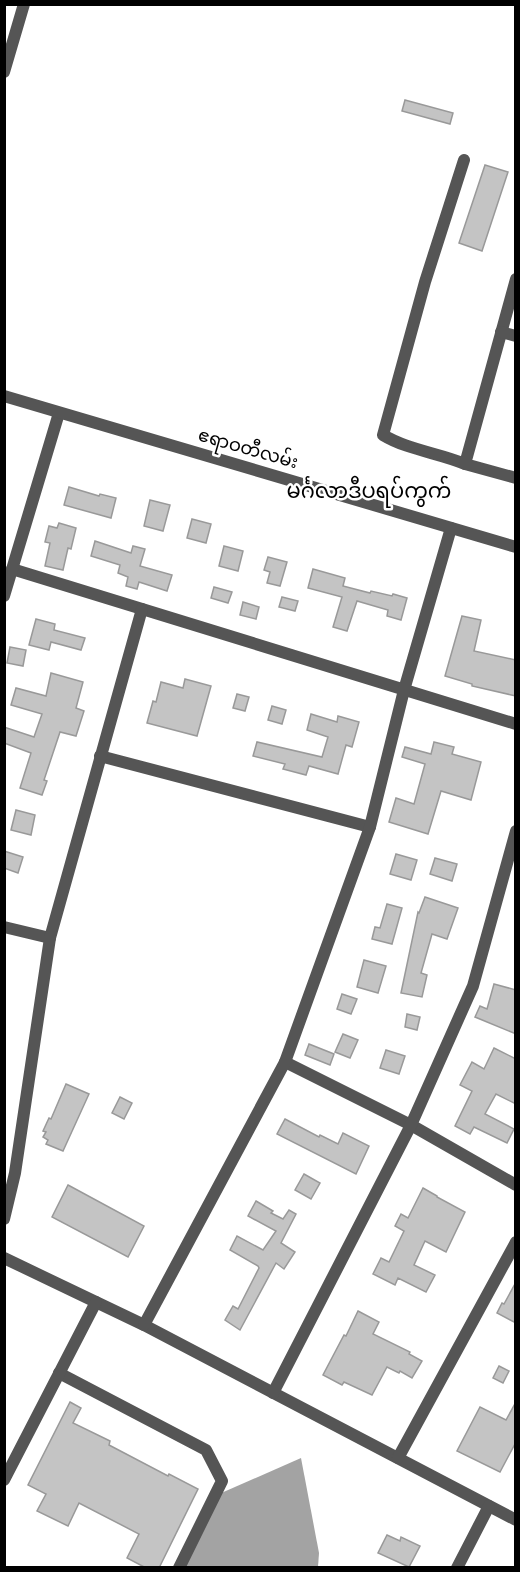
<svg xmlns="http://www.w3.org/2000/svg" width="520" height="1572" font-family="'Sofia Sans Condensed','Noto Sans Myanmar',sans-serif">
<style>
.water{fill:#a3a3a3}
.building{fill:#c4c4c4;stroke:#999;stroke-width:1.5}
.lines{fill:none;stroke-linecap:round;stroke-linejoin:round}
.minor{stroke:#555;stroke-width:12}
.tertiary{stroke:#555;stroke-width:12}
.labels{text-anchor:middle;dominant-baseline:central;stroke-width:5;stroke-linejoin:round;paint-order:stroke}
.street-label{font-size:18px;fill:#000;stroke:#fff}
.quarter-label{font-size:21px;fill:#000;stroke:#fff}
</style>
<rect width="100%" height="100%" fill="#fff"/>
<path class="water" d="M 301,1458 L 319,1553 L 318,1567 L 181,1568 L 219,1494 Z"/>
<g class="building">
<path d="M 405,100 L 453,113 L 450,124 L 402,111 Z"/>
<path d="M 485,165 L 508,172 L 482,251 L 459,243 Z"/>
<path d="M 69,487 L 99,496 L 100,494 L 116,498 L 111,518 L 64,505 Z"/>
<path d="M 150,500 L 170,505 L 163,531 L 144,526 Z"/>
<path d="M 192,519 L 211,524 L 206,543 L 187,538 Z"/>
<path d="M 59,523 L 76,528 L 71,549 L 68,548 L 63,570 L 45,566 L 50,543 L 45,542 L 49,526 L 57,528 Z"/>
<path d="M 95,541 L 131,553 L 133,546 L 145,549 L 140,566 L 172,575 L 167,591 L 139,582 L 137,589 L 126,586 L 128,577 L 118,573 L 120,565 L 91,556 Z"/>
<path d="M 224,546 L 243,551 L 238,571 L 219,566 Z"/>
<path d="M 268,557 L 287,562 L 280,586 L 267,583 L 270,572 L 264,570 Z"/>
<path d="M 313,569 L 345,578 L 343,586 L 370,593 L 371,591 L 392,596 L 393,594 L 407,598 L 401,620 L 387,616 L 388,610 L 357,601 L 347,631 L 333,627 L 342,597 L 308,588 Z"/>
<path d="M 214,587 L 232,592 L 228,603 L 211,598 Z"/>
<path d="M 282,597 L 298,601 L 295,611 L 279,607 Z"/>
<path d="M 243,602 L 259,607 L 256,619 L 240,615 Z"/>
<path d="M 462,616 L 481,620 L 474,651 L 516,660 L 516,696 L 472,686 L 472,684 L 445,676 Z"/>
<path d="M 36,619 L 55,624 L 54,630 L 85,638 L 81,650 L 51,642 L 49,650 L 29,645 Z"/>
<path d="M 10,647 L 26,650 L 23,666 L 7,663 Z"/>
<path d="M 51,673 L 83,682 L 76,708 L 84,711 L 76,736 L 60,732 L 44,780 L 47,781 L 42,795 L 20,788 L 31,753 L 4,743 L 4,727 L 34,737 L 42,714 L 11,705 L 16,688 L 46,696 Z"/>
<path d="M 185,679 L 211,686 L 197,736 L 147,723 L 153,701 L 156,702 L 161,682 L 183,688 Z"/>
<path d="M 237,694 L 249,697 L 245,711 L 233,708 Z"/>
<path d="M 272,706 L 286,710 L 282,724 L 268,720 Z"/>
<path d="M 311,714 L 337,722 L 338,716 L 359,722 L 352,747 L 346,745 L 338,774 L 309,766 L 306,775 L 283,769 L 285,764 L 253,756 L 257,742 L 322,757 L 328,737 L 307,730 Z"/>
<path d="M 434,742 L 454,747 L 452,754 L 481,762 L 471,800 L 441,791 L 428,834 L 389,822 L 396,798 L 414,804 L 425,764 L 402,757 L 405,747 L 431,754 Z"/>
<path d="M 16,810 L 35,815 L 31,835 L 11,830 Z"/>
<path d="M 4,851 L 23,857 L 18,873 L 4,868 Z"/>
<path d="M 396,854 L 417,860 L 411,880 L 390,874 Z"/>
<path d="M 435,858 L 457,864 L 452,881 L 430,874 Z"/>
<path d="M 425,897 L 458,908 L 447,939 L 432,934 L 421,973 L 427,975 L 422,997 L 401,993 L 418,912 L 419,913 Z"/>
<path d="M 387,904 L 402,908 L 392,944 L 372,939 L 375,927 L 380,928 Z"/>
<path d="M 364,960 L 386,966 L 378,993 L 357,987 Z"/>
<path d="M 494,984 L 516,990 L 516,1034 L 475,1017 L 480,1006 L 487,1009 Z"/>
<path d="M 342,994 L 357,999 L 351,1014 L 337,1009 Z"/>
<path d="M 407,1014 L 420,1017 L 417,1030 L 405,1027 Z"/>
<path d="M 343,1034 L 358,1040 L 350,1058 L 335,1052 Z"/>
<path d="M 309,1044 L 334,1054 L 330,1065 L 305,1055 Z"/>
<path d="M 494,1048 L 516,1059 L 516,1104 L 496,1094 L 485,1114 L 514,1129 L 507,1143 L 474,1127 L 470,1134 L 455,1126 L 472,1091 L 460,1085 L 472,1062 L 484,1069 Z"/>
<path d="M 386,1050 L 405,1056 L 399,1074 L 380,1068 Z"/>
<path d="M 66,1084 L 89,1094 L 63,1151 L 46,1144 L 48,1140 L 43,1137 L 46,1132 L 43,1131 L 49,1118 L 51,1119 Z"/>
<path d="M 120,1097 L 132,1103 L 124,1119 L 112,1113 Z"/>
<path d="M 285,1119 L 319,1137 L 320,1135 L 338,1144 L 343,1133 L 369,1146 L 356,1174 L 277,1134 Z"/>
<path d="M 304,1174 L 320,1183 L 311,1199 L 295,1190 Z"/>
<path d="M 68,1185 L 144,1226 L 128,1257 L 52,1217 Z"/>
<path d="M 423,1188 L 437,1196 L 437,1197 L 465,1212 L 446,1252 L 425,1241 L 414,1265 L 435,1275 L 426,1292 L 398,1278 L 395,1285 L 373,1274 L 381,1258 L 389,1262 L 404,1231 L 395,1226 L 401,1214 L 408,1218 Z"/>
<path d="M 256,1201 L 273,1211 L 271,1213 L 283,1219 L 289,1210 L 296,1214 L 281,1243 L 295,1252 L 284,1269 L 276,1263 L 240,1330 L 225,1320 L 233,1306 L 238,1309 L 259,1268 L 258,1266 L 230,1250 L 237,1236 L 263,1250 L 276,1231 L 248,1216 Z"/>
<path d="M 516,1282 L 516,1323 L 497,1313 L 502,1303 L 504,1304 Z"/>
<path d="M 358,1311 L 379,1322 L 373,1334 L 410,1352 L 409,1354 L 422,1361 L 412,1378 L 400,1371 L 399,1373 L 387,1367 L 372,1395 L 344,1382 L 342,1385 L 323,1375 L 344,1335 L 346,1336 Z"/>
<path d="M 499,1366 L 509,1371 L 503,1383 L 493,1378 Z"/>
<path d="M 70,1402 L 81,1408 L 73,1423 L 110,1441 L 109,1445 L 168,1476 L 169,1474 L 198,1489 L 159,1568 L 146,1568 L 127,1558 L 139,1534 L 79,1503 L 68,1526 L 37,1511 L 46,1494 L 28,1485 Z"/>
<path d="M 516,1402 L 516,1442 L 500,1472 L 457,1451 L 480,1407 L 506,1420 Z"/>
<path d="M 387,1535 L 400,1541 L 401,1537 L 420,1546 L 409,1567 L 378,1553 Z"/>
</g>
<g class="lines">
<g class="minor">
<path d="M 464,160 L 425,282 L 383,435 C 408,450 439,453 465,464"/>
<path d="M 516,279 L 465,464 L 516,478"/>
<path d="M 501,332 L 516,336"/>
<path d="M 12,569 L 516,724"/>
<path d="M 4,596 L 59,413"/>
<path d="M 100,756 L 370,827"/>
<path d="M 4,927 L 50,938"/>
<path d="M 285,1062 L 411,1125 L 516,1185"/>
<path d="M 4,1219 L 15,1173 L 50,938 L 142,609"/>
<path d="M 4,1258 L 144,1325 L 516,1520"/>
<path d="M 144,1325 L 285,1062 L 370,827 L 404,690 L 451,528"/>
<path d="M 59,1373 L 206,1450 L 222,1481 L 179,1568"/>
<path d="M 273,1393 L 411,1125 L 473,986 L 516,831"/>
<path d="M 398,1458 L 516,1242"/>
<path d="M 4,1480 L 96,1302"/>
<path d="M 457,1568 L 489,1506"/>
</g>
<g class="tertiary">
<path d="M 4,72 L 24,4"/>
<path d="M 4,396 L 516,547"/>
</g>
</g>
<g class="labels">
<g class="street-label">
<text transform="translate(248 449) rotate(16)">ဧရာဝတီလမ်း</text>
</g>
<g class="quarter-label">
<text x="369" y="491">မင်္ဂလာဒီပရပ်ကွက်</text>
</g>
</g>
<rect width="520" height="1572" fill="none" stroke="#000000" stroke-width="12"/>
</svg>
